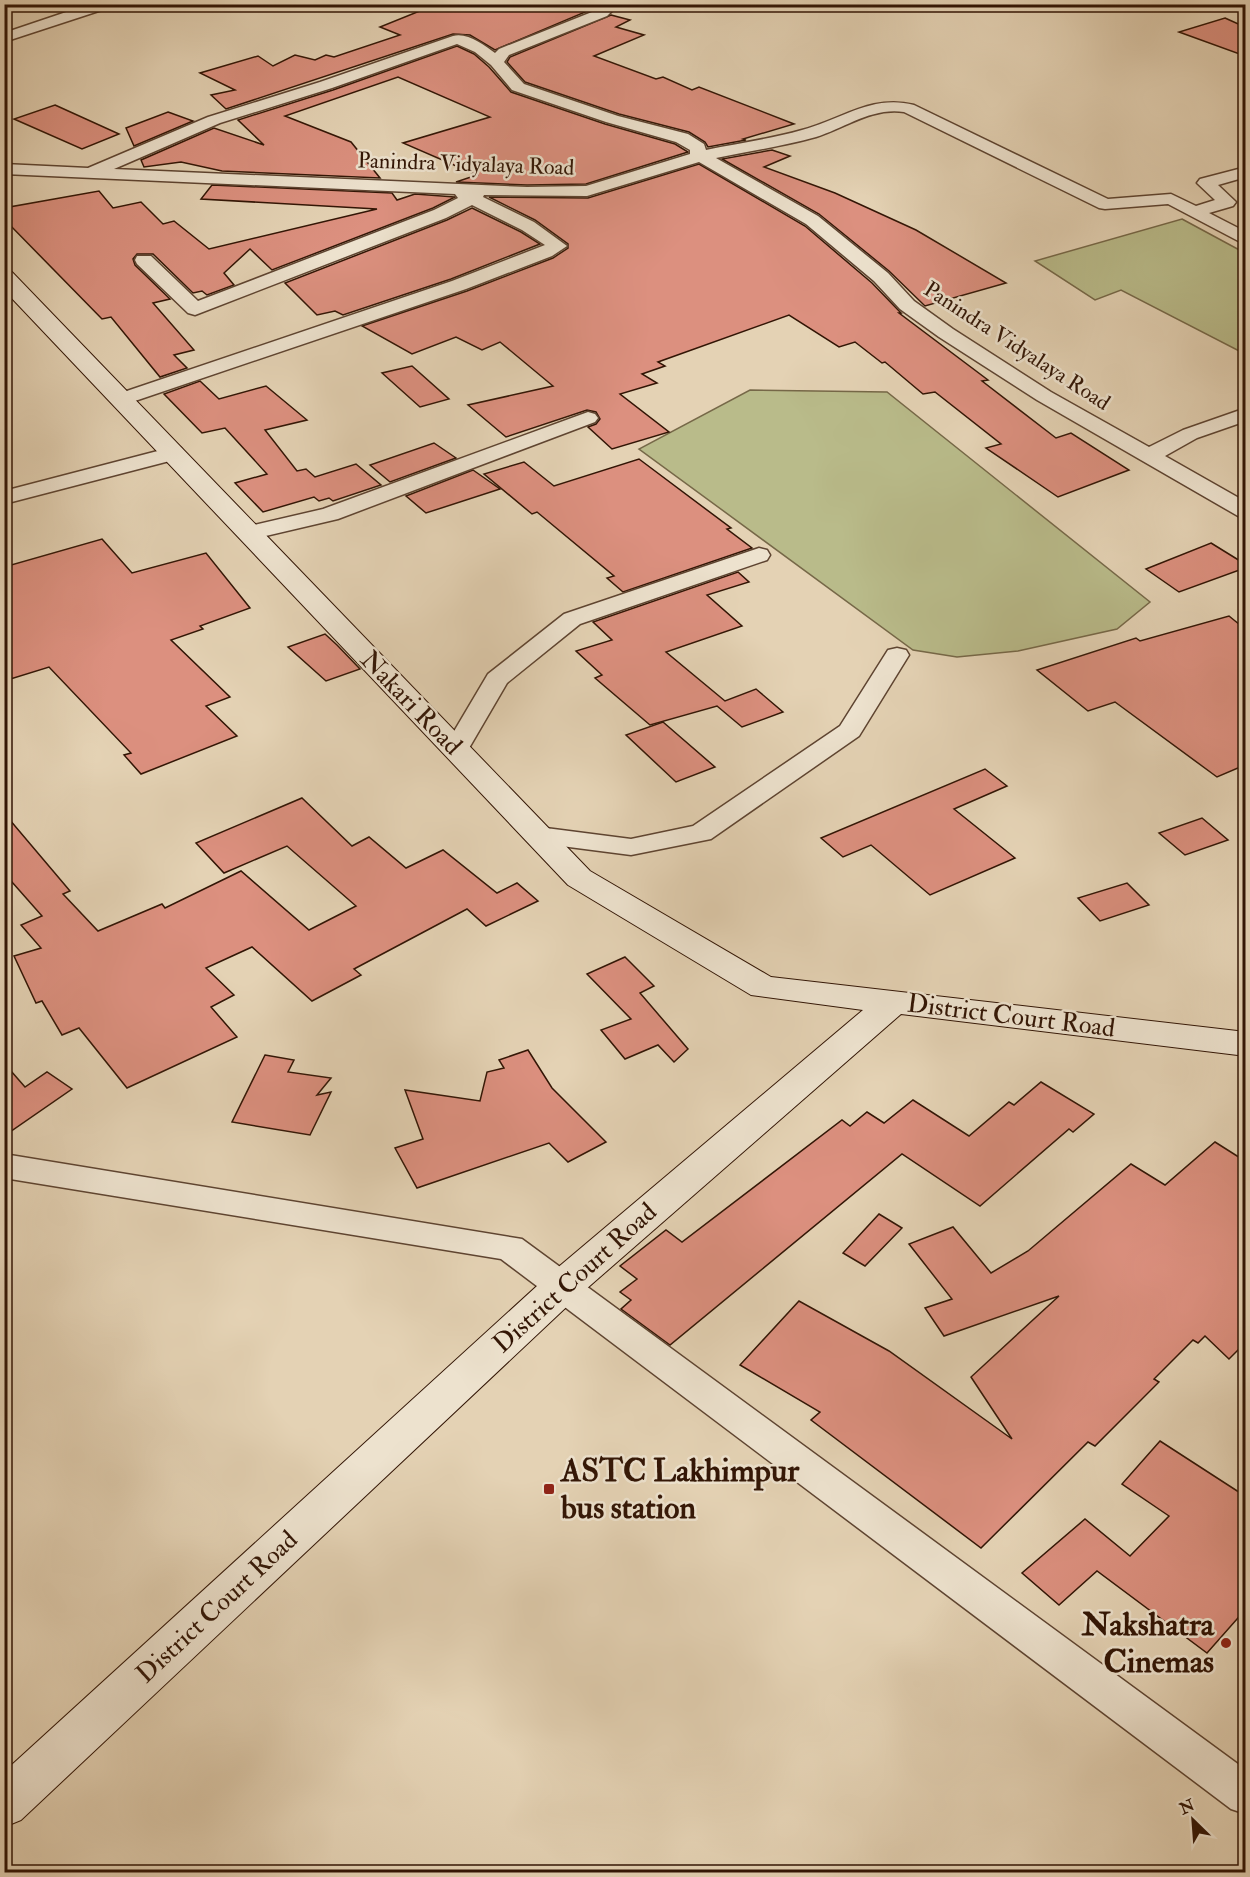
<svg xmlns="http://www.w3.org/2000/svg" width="1250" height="1877" font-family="'IM FELL Double Pica',serif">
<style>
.green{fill:#b9bb8a;stroke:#766848;stroke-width:1.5}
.building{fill:#dc907f;stroke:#321505;stroke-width:1.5}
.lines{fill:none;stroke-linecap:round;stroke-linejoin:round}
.street-casing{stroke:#5e4431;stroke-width:3}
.secondary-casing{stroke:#321505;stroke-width:2}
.street{fill:#ede2ce;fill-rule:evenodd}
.secondary{fill:#ede2ce;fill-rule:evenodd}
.poi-dot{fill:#8f2418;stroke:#ede2ce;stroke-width:2}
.labels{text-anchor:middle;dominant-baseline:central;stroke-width:5;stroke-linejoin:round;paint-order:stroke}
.far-street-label{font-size:22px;fill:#321505;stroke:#ede2ce}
.street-label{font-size:26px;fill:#321505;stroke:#ede2ce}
.near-poi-label{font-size:32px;font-weight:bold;fill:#321505;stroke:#ede2ce;text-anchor:start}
</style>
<rect width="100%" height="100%" fill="#e4d2b4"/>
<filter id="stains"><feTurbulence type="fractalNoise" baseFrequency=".00333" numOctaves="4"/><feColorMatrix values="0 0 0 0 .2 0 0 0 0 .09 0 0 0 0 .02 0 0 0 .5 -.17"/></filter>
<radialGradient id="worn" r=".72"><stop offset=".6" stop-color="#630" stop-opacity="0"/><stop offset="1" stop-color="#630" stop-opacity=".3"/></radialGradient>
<g class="green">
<path d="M 1182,219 L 1245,253 L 1245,354 L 1121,290 L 1095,300 L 1035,261 Z"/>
<path d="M 750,390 L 887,392 L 1150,602 L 1117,629 L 1018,651 L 957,657 L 913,650 L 639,449 Z"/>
</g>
<g class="building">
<path d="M 437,4 L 567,4 L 590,10 L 495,50 L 470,35 L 453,34 L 226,109 L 211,95 L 235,90 L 200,73 L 258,56 L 273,66 L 295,55 L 315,60 L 326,55 L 334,57 L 400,35 L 380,27 Z"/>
<path d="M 611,15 L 630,20 L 616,27 L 644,35 L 594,56 L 656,79 L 663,77 L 692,90 L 699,87 L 794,124 L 743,139 L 746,140 L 708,147 L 705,142 L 689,132 L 619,114 L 525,82 L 507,62 L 510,57 Z"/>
<path d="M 1225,18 L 1245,27 L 1245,56 L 1179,32 Z"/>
<path d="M 457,46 L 474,54 L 489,67 L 511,92 L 605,124 L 675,144 L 688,152 L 586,184 L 527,185 L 456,182 L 477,175 L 403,143 L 490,117 L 398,77 L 285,116 L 351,142 L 380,178 L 222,171 L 181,162 L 144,167 L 141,160 L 214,128 L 264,145 L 238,120 L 333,90 Z"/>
<path d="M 55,105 L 119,134 L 82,149 L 14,119 Z"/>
<path d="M 168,112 L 193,121 L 134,146 L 126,128 Z"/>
<path d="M 772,150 L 790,156 L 764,167 L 835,193 L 916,230 L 1006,283 L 925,306 L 889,271 L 819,214 L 722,159 Z"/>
<path d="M 699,164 L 805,226 L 872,283 L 901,313 L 899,313 L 988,380 L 982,381 L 1056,438 L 1071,433 L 1129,470 L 1058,497 L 986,448 L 1001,444 L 935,392 L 923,394 L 885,362 L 882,363 L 855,342 L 839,347 L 789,315 L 658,362 L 665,366 L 642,374 L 657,383 L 620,394 L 669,432 L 612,449 L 588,427 L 596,424 L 600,419 L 596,412 L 587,410 L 506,437 L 468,405 L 553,386 L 500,342 L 482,350 L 456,337 L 412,354 L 362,326 L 467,291 L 553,258 L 568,248 L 568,244 L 535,220 L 489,197 L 588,198 Z"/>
<path d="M 212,185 L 392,193 L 397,200 L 415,194 L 455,197 L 433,208 L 272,270 L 250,249 L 224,273 L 234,285 L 207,295 L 202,291 L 193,293 L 153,254 L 137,254 L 133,259 L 135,265 L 170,299 L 153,303 L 194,350 L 174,355 L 187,368 L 160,377 L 111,317 L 102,319 L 4,219 L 4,208 L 99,191 L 113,208 L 141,202 L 163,224 L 174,221 L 209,249 L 377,209 L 201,199 Z"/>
<path d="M 472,208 L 521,232 L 540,244 L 451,279 L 343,315 L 335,311 L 317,315 L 285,283 L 447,220 Z"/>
<path d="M 412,366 L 449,399 L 420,407 L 382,373 Z"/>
<path d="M 200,381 L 219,399 L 266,386 L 307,420 L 265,430 L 297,471 L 306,469 L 315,477 L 356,464 L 381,485 L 333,501 L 329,498 L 319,501 L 314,497 L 263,512 L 235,483 L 267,474 L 225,428 L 202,433 L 164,394 Z"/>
<path d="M 434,443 L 456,458 L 390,482 L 370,465 Z"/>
<path d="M 639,459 L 731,528 L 727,529 L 752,548 L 623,592 L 607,578 L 614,576 L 537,512 L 532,514 L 484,474 L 524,462 L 554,486 Z"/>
<path d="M 473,470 L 500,489 L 426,513 L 406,496 Z"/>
<path d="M 102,539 L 132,573 L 206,553 L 250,608 L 200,626 L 203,629 L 171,640 L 230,697 L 206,706 L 237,736 L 141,774 L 124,755 L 131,753 L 49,667 L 4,681 L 4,567 Z"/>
<path d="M 1211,543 L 1245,564 L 1245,568 L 1179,592 L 1146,569 Z"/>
<path d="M 738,572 L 749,582 L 707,595 L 742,626 L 666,652 L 725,701 L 756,689 L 783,712 L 742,727 L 717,706 L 650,725 L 595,678 L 602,675 L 576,651 L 612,640 L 593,622 Z"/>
<path d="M 1229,616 L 1245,629 L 1245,765 L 1217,777 L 1115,702 L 1088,711 L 1037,670 L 1136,638 L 1140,641 Z"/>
<path d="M 325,634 L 337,645 L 360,669 L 326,681 L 288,647 Z"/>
<path d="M 663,722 L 715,767 L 676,782 L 626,735 Z"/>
<path d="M 985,769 L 1007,786 L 954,809 L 1015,858 L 930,895 L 871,845 L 843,857 L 821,838 Z"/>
<path d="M 302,798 L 352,846 L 369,837 L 406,868 L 443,850 L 497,893 L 517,883 L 538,901 L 486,926 L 467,909 L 354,969 L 361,975 L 312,1001 L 252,947 L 206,968 L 234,995 L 211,1007 L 237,1037 L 127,1088 L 79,1028 L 62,1035 L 42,1001 L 36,1003 L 14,956 L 41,948 L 21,925 L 42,916 L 4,873 L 4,813 L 70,891 L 63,894 L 98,931 L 162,904 L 165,908 L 241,871 L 309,930 L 356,906 L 287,846 L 224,873 L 196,843 Z"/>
<path d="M 1202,818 L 1228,840 L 1185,855 L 1159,833 Z"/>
<path d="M 1127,883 L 1149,905 L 1100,921 L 1078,898 Z"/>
<path d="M 625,957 L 654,986 L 640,993 L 688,1049 L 674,1062 L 658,1045 L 625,1059 L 601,1030 L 631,1019 L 587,974 Z"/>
<path d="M 528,1050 L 552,1088 L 606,1142 L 568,1162 L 549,1143 L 417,1188 L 395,1148 L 423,1139 L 405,1090 L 480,1101 L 487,1072 L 504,1068 L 499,1060 Z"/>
<path d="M 265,1055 L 294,1060 L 288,1072 L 331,1078 L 317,1095 L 331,1092 L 310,1135 L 232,1122 Z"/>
<path d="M 4,1063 L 25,1087 L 47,1072 L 72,1089 L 4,1136 Z"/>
<path d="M 1041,1082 L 1094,1114 L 1073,1132 L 1069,1129 L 980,1206 L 902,1154 L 670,1345 L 621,1309 L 631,1300 L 620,1292 L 637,1279 L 620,1266 L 666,1230 L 682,1242 L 842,1120 L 850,1126 L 867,1112 L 884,1123 L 913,1100 L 969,1136 L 1009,1102 L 1014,1105 Z"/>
<path d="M 1215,1142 L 1245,1161 L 1245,1343 L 1229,1359 L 1205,1336 L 1198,1343 L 1193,1340 L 1154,1379 L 1159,1382 L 1095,1446 L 1088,1442 L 981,1548 L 811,1420 L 820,1412 L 740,1365 L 799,1301 L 889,1351 L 1012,1439 L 971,1377 L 1059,1296 L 944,1336 L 925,1308 L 952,1299 L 909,1244 L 953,1227 L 991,1273 L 1028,1251 L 1131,1164 L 1165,1185 Z"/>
<path d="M 879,1214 L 902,1228 L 865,1266 L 843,1253 Z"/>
<path d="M 1160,1441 L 1245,1496 L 1245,1610 L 1207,1653 L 1097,1571 L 1059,1605 L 1022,1573 L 1085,1519 L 1130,1556 L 1169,1516 L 1122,1484 Z"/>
</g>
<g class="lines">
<defs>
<g id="street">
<path d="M 90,4 L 113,4 L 111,7 L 4,42 L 4,33 Z"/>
<path d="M 603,4 L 619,4 L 607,16 L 509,55 L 504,62 L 524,84 L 618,116 L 688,134 L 704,144 L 706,150 C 738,143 771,139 802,130 C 841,120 872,94 914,105 L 1108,199 L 1171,194 L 1196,206 L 1215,200 L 1197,183 L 1200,179 L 1246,167 L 1246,177 L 1218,185 L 1236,202 L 1233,206 L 1209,213 L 1246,232 L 1246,245 L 1168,204 L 1105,209 L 1099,208 L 904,112 C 872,107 845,128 816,137 C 784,146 750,151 716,158 L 818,216 L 888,273 L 914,301 L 953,329 L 1051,392 L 1149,447 L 1183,430 L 1246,408 L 1246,421 L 1197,438 L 1165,456 L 1246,502 L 1246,518 L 1238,516 L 1037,400 L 939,337 L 900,309 L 874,281 L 806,224 L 699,162 L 587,196 L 484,195 L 483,197 L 534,222 L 567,246 L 552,256 L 466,289 L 129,403 L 122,405 L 115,403 L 112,399 L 115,395 L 452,281 L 545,245 L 522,230 L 472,205 L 446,218 L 195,315 L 188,313 L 137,264 L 135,260 L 137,256 L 151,256 L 198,301 L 434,210 L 458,198 L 455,194 L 4,174 L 4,164 L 88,168 L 208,117 L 320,82 L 453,36 C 467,32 484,45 495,53 L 499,49 L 597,10 ZM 457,44 L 475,52 L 491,65 L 512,90 L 606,122 L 676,142 L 690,150 L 690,154 L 586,186 L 527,187 L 114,169 L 220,123 L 332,88 Z"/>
<path d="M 588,412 L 595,414 L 598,418 L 595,422 L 338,519 L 249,540 L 241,538 L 238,533 L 241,528 L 323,509 Z"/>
<path d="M 173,447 L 181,448 L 184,453 L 181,458 L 4,504 L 4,491 Z"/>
<path d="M 759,548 L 767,550 L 770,555 L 767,560 L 580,624 L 507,683 L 465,755 L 456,758 L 447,755 L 443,750 L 488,674 L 564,614 Z"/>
<path d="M 897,648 L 906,650 L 909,655 L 859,736 L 711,839 L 631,855 L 538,843 L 528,841 L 525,835 L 528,829 L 538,827 L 631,839 L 693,826 L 840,726 L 888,650 Z"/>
<path d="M 4,1154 L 522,1239 L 1246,1770 L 1246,1814 L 1231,1809 L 501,1259 L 4,1178 Z"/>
</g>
<path id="secondary" d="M 4,271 L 12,272 L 590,871 L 771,977 L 1246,1032 L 1246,1056 L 901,1014 L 577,1297 L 21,1820 L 4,1827 L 4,1772 L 549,1275 L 863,1010 L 751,995 L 568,885 L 4,290 Z"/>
</defs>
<use href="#street" class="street-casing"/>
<use href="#secondary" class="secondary-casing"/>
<use href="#street" class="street"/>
<use href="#secondary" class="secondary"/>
</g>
<g class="poi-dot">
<rect x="543" y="1483" width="12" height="12" rx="3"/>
<circle cx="1226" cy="1643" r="6"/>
</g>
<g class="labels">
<g class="far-street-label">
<text transform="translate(466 164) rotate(2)">Panindra Vidyalaya Road</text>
<text transform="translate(1017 346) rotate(33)">Panindra Vidyalaya Road</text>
</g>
<g class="street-label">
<text transform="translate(411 703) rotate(46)">Nakari Road</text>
<text transform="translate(1011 1016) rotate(7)">District Court Road</text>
<text transform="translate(575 1278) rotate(-42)">District Court Road</text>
<text transform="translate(217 1607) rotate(-43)">District Court Road</text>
</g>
<g class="near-poi-label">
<text x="561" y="1471">ASTC Lakhimpur<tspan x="561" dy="37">bus station</tspan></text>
<text x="1214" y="1625" text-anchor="end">Nakshatra<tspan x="1214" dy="37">Cinemas</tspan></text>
</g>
</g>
<rect width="1250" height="1877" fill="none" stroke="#e4d2b4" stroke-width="24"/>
<rect x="6" y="6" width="1238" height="1865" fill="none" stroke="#321505" stroke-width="3"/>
<rect x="12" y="12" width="1226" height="1853" fill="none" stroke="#321505" stroke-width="1.5"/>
<g transform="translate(1193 1820) rotate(335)" stroke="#ede2ce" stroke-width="4.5" paint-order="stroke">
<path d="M0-4.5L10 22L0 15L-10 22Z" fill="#321505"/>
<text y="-9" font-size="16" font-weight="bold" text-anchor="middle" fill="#321505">N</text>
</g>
<rect width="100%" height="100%" filter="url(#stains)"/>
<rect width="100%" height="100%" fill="url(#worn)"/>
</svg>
